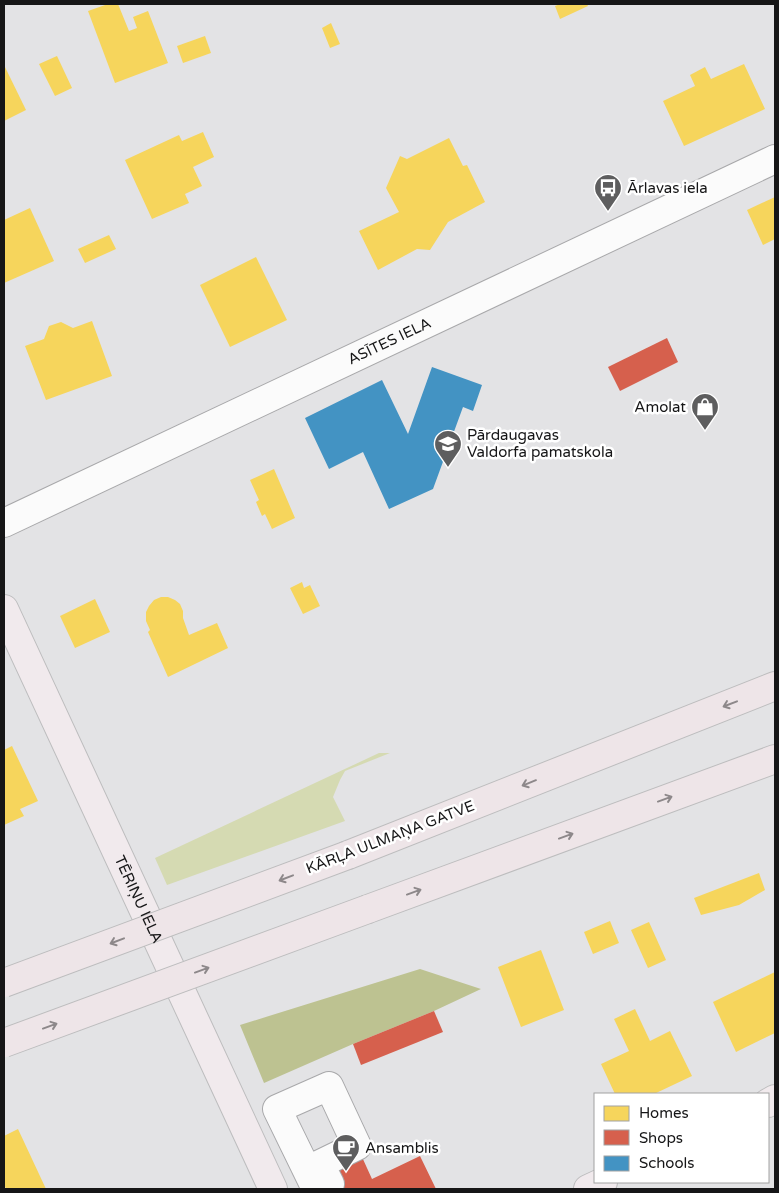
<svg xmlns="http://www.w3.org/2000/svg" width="779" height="1193" font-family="'Varela Round',sans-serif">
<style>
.green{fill:#d5dab2}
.forest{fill:#bdc291}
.homes{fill:#f6d55c}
.shops{fill:#d6604d}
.schools{fill:#4393c3}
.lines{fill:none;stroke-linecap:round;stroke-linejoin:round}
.pedestrian-casing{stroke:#a8a8aa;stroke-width:30}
.minor-casing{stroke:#a8a8aa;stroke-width:30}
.primary-casing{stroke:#bdbdbe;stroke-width:30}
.trunk-casing{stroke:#bdbdbe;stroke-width:30}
.pedestrian{stroke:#fbfbfb;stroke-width:28}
.minor{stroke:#fbfbfb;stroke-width:28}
.primary{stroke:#f1eaed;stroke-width:28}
.trunk{stroke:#eee5e8;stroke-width:28}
.trunk-bridge-casing{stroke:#bdbdbe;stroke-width:30;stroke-linecap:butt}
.trunk-bridge{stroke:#eee5e8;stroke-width:28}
.oneway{stroke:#8d888a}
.labels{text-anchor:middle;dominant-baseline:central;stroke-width:5;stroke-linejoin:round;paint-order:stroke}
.poi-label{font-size:15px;fill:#161617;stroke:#fff;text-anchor:start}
.street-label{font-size:15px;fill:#161617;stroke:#fff}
</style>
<rect width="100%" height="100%" fill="#e3e3e5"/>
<path class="green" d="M 379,753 L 390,753 L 345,771 L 340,780 L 333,797 L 345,821 L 167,885 L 155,858 Z"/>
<path class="forest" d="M 420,969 L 481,989 L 434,1011 L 353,1044 L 264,1083 L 240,1025 Z"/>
<g class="homes">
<path d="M 108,4 L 118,4 L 129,31 L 137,28 L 133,17 L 148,11 L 168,63 L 115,83 L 88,11 Z"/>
<path d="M 560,4 L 587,4 L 588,6 L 560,19 L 555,6 Z"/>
<path d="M 331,23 L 340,44 L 330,48 L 322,28 Z"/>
<path d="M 205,36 L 211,53 L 183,63 L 177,46 Z"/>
<path d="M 57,56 L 72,88 L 55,96 L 39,64 Z"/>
<path d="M 744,64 L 765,109 L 684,146 L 663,101 L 695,86 L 690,75 L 705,67 L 711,79 Z"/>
<path d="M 4,65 L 26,110 L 4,121 Z"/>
<path d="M 203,132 L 214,157 L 193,167 L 202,186 L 185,194 L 189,203 L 152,219 L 125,160 L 179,135 L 182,141 Z"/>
<path d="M 449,138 L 463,166 L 467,165 L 485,202 L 448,222 L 430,250 L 417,249 L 378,270 L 359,231 L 399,212 L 386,188 L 400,156 L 407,159 Z"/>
<path d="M 775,197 L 775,239 L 763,245 L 747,210 Z"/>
<path d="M 30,208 L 54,261 L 4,283 L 4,220 Z"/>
<path d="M 109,235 L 116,249 L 85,263 L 78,249 Z"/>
<path d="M 256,257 L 287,320 L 230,347 L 200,285 Z"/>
<path d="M 92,321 L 112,376 L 46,400 L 25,346 L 44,339 L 49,326 L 61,322 L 73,328 Z"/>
<path d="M 274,469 L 295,518 L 272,529 L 265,514 L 262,516 L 256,502 L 259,500 L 250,480 Z"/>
<path d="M 302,582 L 304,588 L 310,585 L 320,606 L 303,614 L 290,588 Z"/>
<path d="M 161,597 L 168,597 L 175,600 L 180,604 L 183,611 L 183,618 L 189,635 L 217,623 L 228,648 L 168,677 L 148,632 L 150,630 L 146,621 L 146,612 L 149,606 L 154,600 Z"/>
<path d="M 95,599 L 110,632 L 75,648 L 60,616 Z"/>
<path d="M 12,746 L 38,801 L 20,809 L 24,816 L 4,825 L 4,750 Z"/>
<path d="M 759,873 L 765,890 L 739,905 L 701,915 L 694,898 Z"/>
<path d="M 610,921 L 619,943 L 593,954 L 584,932 Z"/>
<path d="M 649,922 L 666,960 L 648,968 L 631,930 Z"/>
<path d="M 541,950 L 564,1010 L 521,1027 L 498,967 Z"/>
<path d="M 775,972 L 775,1033 L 736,1052 L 713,1002 Z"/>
<path d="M 635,1009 L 650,1041 L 670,1031 L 692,1076 L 654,1094 L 615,1094 L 601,1064 L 629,1051 L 614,1019 Z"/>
<path d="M 18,1129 L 46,1189 L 6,1189 L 4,1184 L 4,1136 Z"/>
</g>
<g class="shops">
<path d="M 667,338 L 678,362 L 620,391 L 608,367 Z"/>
<path d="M 434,1011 L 443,1032 L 361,1065 L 353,1044 Z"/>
<path d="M 357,1146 L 372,1179 L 420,1156 L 436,1189 L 333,1189 L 320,1164 Z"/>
</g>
<path class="schools" d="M 432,367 L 482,385 L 473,411 L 463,407 L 433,489 L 389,509 L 363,452 L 329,469 L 305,418 L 382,380 L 408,434 Z"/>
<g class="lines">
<defs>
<path id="pedestrian" d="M 316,1189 L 277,1109 L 329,1086 L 357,1146 L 320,1164 L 330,1184 L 319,1189"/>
<g id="minor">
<path id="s1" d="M 4,523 L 775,159"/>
</g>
<g id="primary">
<path id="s2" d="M 4,609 L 273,1189"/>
<path d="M 768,1103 L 775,1099"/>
<path d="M 588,1189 L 603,1182"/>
</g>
<g id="trunk">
<path d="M 348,855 L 775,686"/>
<path d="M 368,909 L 775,759"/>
</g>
</defs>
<use href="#pedestrian" class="pedestrian-casing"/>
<use href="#minor" class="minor-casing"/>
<use href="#primary" class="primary-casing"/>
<use href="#trunk" class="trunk-casing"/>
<use href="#pedestrian" class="pedestrian"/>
<use href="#minor" class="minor"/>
<use href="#primary" class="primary"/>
<use href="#trunk" class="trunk"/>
<defs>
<g id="trunk-bridge">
<path d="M 4,983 L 348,855"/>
<path d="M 4,1043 L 368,909"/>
</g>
</defs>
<use href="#trunk-bridge" class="trunk-bridge-casing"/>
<use href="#trunk-bridge" class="trunk-bridge"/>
</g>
<defs><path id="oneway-shaft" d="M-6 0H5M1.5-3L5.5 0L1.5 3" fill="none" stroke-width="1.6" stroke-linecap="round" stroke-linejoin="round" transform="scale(1.25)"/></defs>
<g class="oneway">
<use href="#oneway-shaft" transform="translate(730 704) rotate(159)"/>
<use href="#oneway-shaft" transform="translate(529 783) rotate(158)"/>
<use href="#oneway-shaft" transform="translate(665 799) rotate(-20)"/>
<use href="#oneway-shaft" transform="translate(566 836) rotate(-20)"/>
<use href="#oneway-shaft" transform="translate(286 878) rotate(159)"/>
<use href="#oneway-shaft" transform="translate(414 892) rotate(-20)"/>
<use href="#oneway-shaft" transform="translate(117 941) rotate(159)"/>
<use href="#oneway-shaft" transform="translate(202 970) rotate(-20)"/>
<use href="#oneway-shaft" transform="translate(50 1026) rotate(-20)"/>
</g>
<defs>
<symbol id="bus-pin" viewBox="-11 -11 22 30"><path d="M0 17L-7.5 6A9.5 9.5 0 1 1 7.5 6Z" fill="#5e5e5f" stroke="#fff"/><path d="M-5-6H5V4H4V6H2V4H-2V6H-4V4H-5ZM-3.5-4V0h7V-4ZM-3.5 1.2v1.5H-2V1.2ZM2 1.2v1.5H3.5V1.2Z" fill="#fff"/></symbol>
<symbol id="shop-pin" viewBox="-11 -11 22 30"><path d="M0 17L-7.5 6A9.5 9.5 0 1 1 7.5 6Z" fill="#5e5e5f" stroke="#fff"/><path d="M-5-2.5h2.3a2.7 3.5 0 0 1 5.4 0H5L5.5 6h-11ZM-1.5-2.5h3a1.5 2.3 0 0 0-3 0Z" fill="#fff"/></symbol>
<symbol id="school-pin" viewBox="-11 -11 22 30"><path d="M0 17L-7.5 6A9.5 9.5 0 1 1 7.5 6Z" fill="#5e5e5f" stroke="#fff"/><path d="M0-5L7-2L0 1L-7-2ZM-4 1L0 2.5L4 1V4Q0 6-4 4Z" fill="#fff"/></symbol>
<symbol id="cafe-pin" viewBox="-11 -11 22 30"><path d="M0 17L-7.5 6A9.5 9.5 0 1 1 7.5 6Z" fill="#5e5e5f" stroke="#fff"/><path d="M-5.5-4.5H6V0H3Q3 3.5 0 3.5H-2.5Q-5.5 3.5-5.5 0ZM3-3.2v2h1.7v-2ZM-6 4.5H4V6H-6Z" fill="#fff"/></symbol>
</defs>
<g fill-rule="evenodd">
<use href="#bus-pin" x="592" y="172" width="32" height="43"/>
<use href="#shop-pin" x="689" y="391" width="32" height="43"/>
<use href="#school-pin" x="432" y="428" width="32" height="43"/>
<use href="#cafe-pin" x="330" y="1132" width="32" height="43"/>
</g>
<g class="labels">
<g class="poi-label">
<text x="627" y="188">Ārlavas iela</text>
<text x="686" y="407" text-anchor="end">Amolat</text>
<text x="467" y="435">Pārdaugavas<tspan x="467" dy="17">Valdorfa pamatskola</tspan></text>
<text x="365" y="1148">Ansamblis</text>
</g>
<g class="street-label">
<text stroke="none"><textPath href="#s1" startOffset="426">ASĪTES IELA</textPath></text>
<text transform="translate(390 837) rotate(-21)">KĀRĻA ULMAŅA GATVE</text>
<text stroke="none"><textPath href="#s2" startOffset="320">TĒRIŅU IELA</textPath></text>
</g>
</g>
<rect width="779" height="1193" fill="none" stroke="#161617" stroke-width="10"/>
<rect x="594" y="1093" width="175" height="90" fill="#ffffff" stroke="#a2a2a2"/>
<rect x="604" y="1106" width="25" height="15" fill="#f6d55c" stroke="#a2a2a2"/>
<text x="639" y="1118" font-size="15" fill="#161617">Homes</text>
<rect x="604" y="1130" width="25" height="15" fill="#d6604d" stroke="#a2a2a2"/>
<text x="639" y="1143" font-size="15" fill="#161617">Shops</text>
<rect x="604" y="1156" width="25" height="15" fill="#4393c3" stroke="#a2a2a2"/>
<text x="639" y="1168" font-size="15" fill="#161617">Schools</text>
</svg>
